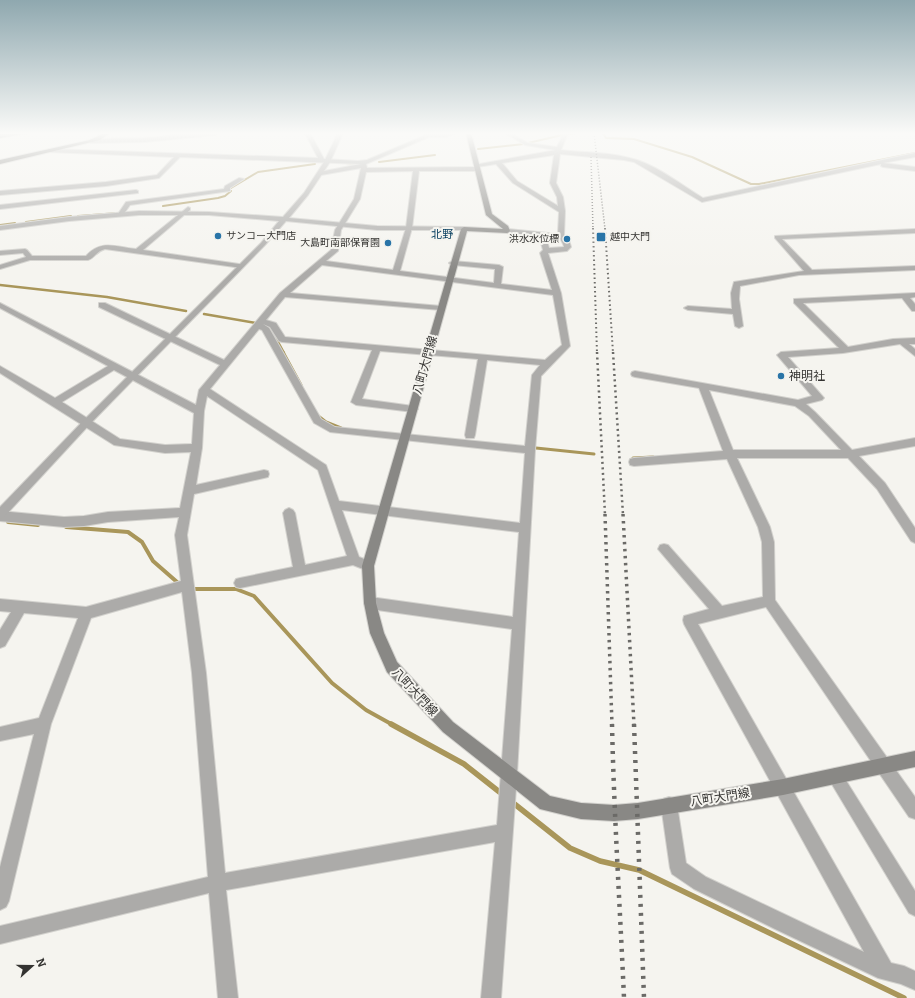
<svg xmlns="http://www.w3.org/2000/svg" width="915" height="998" font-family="Bitter,'Noto Sans JP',serif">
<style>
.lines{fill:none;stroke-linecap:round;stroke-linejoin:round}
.stream-far4{stroke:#a9965a;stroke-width:2}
.stream-far3{stroke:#a9965a;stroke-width:2.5}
.stream-far2{stroke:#a9965a;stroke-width:3}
.stream-far1{stroke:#a9965a;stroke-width:4}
.stream{stroke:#a9965a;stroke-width:5.5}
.minor-casing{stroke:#d2d1cd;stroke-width:2}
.tertiary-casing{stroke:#d2d1cd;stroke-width:2}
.secondary-casing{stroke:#d2d1cd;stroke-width:2}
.primary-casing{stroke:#d2d1cd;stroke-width:2}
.minor{fill:#acaba9;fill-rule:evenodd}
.tertiary{fill:#acaba9;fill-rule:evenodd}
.secondary{fill:#898885;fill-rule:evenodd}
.primary{fill:#706f6b;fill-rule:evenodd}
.rail-far4{stroke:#6b6a67;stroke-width:1.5;stroke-dasharray:1 2;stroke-linecap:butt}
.rail-far3{stroke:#6b6a67;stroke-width:2;stroke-dasharray:1.5 3;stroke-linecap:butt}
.rail-far2{stroke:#6b6a67;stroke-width:2.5;stroke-dasharray:2 3.5;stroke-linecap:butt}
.rail-far1{stroke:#6b6a67;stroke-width:3.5;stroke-dasharray:2.5 4.5;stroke-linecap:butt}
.rail{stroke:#6b6a67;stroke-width:4.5;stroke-dasharray:3 6;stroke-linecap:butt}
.poi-dot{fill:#2974a7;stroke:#f5f4ef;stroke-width:1.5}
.labels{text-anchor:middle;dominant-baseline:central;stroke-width:4;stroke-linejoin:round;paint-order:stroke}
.far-poi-label{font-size:10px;fill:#343331;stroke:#f5f4ef;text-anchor:start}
.far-neighbourhood-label{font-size:11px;fill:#00395b;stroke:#f5f4ef}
.street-label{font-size:12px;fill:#343331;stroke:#f5f4ef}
.poi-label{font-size:12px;fill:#343331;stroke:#f5f4ef;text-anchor:start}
</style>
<rect width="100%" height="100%" fill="#f5f4ef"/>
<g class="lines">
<g class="stream-far4">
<path d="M 603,133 L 606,138 L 634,139 L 692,157 L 751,184 L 759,184 L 915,153"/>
<path d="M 569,134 L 575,133"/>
<path d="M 528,143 L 562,135"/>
<path d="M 478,149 L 524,144"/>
<path d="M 379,162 L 435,155"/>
<path d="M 346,163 L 357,164"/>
<path d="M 231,188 L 258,172 L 315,164"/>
<path d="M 163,206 L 218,198 L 225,196 L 231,191"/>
<path d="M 78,216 L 118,213"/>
<path d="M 26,222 L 71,216"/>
<path d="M 0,225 L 15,223"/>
</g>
<g class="stream-far3">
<path d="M 0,285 L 107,297 L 186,311"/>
<path d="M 204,314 L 256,323"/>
<path d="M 265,325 L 271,329 L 284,353"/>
</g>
<g class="stream-far2">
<path d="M 283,352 L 301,385"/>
<path d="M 317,415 L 326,422 L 341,428"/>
<path d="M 536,448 L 594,454"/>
<path d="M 633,458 L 653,457"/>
</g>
<g class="stream-far1">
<path d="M 8,522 L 38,525"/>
<path d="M 66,527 L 128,532 L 142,542 L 153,561 L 177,582"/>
<path d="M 195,589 L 236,589 L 254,596 L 332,683 L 366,710 L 393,725"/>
</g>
<g class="stream">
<path d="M 391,724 L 464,764 L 502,794"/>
<path d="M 512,802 L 570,848 L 600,861 L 639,870 L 904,998"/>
</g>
<defs>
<g id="minor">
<path d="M 202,133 L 218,133 L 215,135 L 145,142 L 91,143 L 88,141 L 91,139 L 145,138 Z"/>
<path d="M 305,133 L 310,133 L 324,159 L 358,161 L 367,160 L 426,135 L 455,133 L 446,137 L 429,137 L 366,164 L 367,168 L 477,167 L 480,169 L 477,171 L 419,171 L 412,228 L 400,271 L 494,283 L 495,269 L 453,265 L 449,263 L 453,261 L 499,265 L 503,267 L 501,284 L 552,290 L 540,253 L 543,250 L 539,236 L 507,233 L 504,231 L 507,229 L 558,234 L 559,212 L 513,183 L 496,164 L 477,167 L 474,165 L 556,150 L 525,145 L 505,133 L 510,133 L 528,143 L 557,147 L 564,133 L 568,133 L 561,150 C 585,153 613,152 637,160 C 659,167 683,186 703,198 L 915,153 L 915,157 L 883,163 L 915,167 L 915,171 L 883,167 L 881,166 L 881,164 L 702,202 L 634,162 L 624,160 L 560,154 L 556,183 L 563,197 L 565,211 L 564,235 L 569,240 L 571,247 L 567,251 L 548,253 L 561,293 L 570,346 L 541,376 L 535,450 L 517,774 L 501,998 L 481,998 L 495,842 L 226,890 L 238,998 L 218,998 L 209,893 L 0,944 L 0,926 L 208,877 L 192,673 L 182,592 L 91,618 L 51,724 L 9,901 L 6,907 L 0,910 L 0,867 L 34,734 L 0,741 L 0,727 L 39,718 L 78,618 L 24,613 L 5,646 L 0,648 L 0,630 L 11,612 L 0,611 L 0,599 L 86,607 L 181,581 L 175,535 L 179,517 L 108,522 L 84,526 L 64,527 L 0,521 L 0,511 L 64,517 L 84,516 L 108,512 L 180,508 L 191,452 L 165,453 L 114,445 L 0,373 L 0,366 L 55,398 L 108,366 L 0,308 L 0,303 L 196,405 L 199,390 L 220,365 L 99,307 L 99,303 L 105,303 L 224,360 L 280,293 L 331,250 L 335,230 L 354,199 L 361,168 L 321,175 L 319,174 L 319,172 L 361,164 L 180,157 L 159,178 L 106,186 L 0,195 L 0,191 L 106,182 L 157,175 L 174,157 L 48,152 L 48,150 L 50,149 L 318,158 ZM 554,155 L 550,183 L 557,197 L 558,206 L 517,181 L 502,163 ZM 413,171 L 406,228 L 393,270 L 326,261 L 338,251 L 341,230 L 360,199 L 366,172 ZM 546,237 C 555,238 562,237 564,247 L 549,248 ZM 322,265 L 553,295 L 562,345 L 545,360 L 285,337 L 276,323 L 266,320 L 285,297 L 441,310 L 445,308 L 441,306 L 290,293 ZM 263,324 L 270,327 L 279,341 L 282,342 L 372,350 L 351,402 L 356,405 L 413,412 L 418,409 L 413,406 L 362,399 L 380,351 L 478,359 L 465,435 L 466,438 L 474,438 L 475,435 L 487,360 L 540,365 L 532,375 L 525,446 L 335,427 L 321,419 L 269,328 ZM 259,329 L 262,330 L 314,423 L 330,432 L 525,453 L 520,523 L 339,501 L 326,465 L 210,389 ZM 114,370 L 194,413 L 192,444 L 165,445 L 120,439 L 62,402 ZM 207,396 L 318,470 L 347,556 L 305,565 L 295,513 L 293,510 L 289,508 L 285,510 L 283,513 L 293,567 L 240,578 L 236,579 L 234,583 L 236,587 L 240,588 L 353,565 L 368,571 L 372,570 L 374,566 L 372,562 L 359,557 L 342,510 L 519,532 L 513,617 L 370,597 L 366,599 L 364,603 L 366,607 L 370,609 L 512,629 L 497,825 L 225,873 L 206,673 L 187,535 L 194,494 L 264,478 L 268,477 L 269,474 L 268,471 L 264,470 L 196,485 L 202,448 L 204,411 Z"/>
<path d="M 239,178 L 244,179 L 230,188 L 230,191 L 130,205 L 123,215 L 118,214 L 126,202 L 224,189 L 225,186 Z"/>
<path d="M 136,190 L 138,191 L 138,193 L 0,209 L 0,205 Z"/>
<path d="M 188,207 L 190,208 L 190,210 L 143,250 L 239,264 L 242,264 L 242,268 L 105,249 C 95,252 95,258 88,260 L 30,260 L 0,269 L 0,265 L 26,257 L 23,253 L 0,255 L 0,251 L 25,249 L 27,250 L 32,256 L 86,256 C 101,239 116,247 136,249 Z"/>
<path d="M 915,229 L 915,233 L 782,239 L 812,270 L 915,266 L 915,270 L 799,275 L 740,286 L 739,299 L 743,326 L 739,328 L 735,326 L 733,314 L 688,310 L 684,308 L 688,306 L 732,309 L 731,293 L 734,282 L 804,271 L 775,238 L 775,236 Z"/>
<path d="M 915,293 L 915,297 L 910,298 L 915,304 L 915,311 L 912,311 L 902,298 L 803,303 L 848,347 L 893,339 L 915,338 L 915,344 L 909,344 L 915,349 L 915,356 L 900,344 L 843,353 L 788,357 L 824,398 L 822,400 L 806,404 L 815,412 L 852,450 L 915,438 L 915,446 L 859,456 L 885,483 L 915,528 L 915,543 L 911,541 L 877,489 L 848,458 L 737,458 L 770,527 L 774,542 L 775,600 L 915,797 L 915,819 L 909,817 L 766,607 L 698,624 L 891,963 L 904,966 L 915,971 L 915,990 L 901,984 L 878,978 L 775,929 L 694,889 L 672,874 L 670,868 L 661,805 L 663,799 L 669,797 L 675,799 L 677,805 L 686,863 L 706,877 L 864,952 L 684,624 L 683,620 L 684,616 L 709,609 L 658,549 L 660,545 L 664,544 L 668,545 L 722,606 L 763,597 L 762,542 L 758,527 L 727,459 L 634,466 L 630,465 L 629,462 L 630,459 L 634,458 L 723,451 L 699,388 L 635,377 L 632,376 L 631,374 L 632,372 L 635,371 L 798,400 L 812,396 L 777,355 L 781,352 L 839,348 L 794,303 L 794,299 ZM 709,390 L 795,406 L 809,416 L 841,450 L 733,450 Z"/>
<path d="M 835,768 L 840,771 L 915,891 L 915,916 L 909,913 L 830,781 L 827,776 L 830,771 Z"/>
</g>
<path id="tertiary" d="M 338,133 L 343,133 L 330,162 L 308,195 L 289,218 L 377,226 L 464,227 L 467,229 L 466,230 L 377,230 L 286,221 L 265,245 L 90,424 L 4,517 L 0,519 L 0,507 L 84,420 L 261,243 L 279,221 L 209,215 L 139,215 L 69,221 L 0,230 L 0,226 L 69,217 L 139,211 L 209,212 L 283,217 L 304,193 L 324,162 Z"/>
<path id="secondary" d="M 466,133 L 471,133 L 492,214 L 508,226 L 510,231 L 507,233 L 467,231 L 374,566 L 376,603 L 384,633 L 397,662 L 453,722 L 550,796 L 581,803 L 614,805 L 638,803 L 783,779 L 915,751 L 915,767 L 783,795 L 638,819 L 614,821 L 581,819 L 540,809 L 443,732 L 387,672 L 370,633 L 364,603 L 362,566 L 461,229 L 464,227 L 503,229 L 486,215 Z"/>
<g id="primary">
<path d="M 15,133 L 29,133 L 0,138 L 0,134 Z"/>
<path d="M 104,133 L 110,133 L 100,140 L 0,164 L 0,160 L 90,140 Z"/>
</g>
</defs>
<use href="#minor" class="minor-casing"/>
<use href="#tertiary" class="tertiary-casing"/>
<use href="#secondary" class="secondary-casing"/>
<use href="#primary" class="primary-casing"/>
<use href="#minor" class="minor"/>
<use href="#tertiary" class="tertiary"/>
<use href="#secondary" class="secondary"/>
<use href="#primary" class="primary"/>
<g class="rail-far4">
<path d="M 594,133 L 605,229"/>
<path d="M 591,157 L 593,229"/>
</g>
<g class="rail-far3">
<path d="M 593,228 L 597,353"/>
<path d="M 605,228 L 613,353"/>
</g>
<g class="rail-far2">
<path d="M 597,352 L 605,515"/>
<path d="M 613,352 L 623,515"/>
</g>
<g class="rail-far1">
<path d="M 605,514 L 612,725"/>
<path d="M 623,514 L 634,725"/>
</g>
<g class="rail">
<path d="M 612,724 C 614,815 620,907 624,998"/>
<path d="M 634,724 L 644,998"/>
</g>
</g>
<linearGradient id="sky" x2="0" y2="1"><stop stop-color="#8fa8af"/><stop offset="0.49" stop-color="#fafaf8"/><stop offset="1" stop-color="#fafaf8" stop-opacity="0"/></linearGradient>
<rect width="915" height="272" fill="url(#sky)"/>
<g class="poi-dot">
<circle cx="218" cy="236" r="4"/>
<rect x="596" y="232" width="10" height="10" rx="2"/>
<circle cx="567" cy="239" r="4"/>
<circle cx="388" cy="243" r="4"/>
<circle cx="781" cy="376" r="4"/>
</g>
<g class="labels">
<g class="far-poi-label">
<text x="226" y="236">サンコー大門店</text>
<text x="610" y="237">越中大門</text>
<text x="559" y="239" text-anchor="end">洪水水位標</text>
<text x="380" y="243" text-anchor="end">大島町南部保育園</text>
</g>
<g class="far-neighbourhood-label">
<text x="442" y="234">北野</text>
</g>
<g class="street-label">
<text transform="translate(425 365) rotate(-74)">八町大門線</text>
<text transform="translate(415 692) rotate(47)">八町大門線</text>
<text transform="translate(720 797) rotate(-9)">八町大門線</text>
</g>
<g class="poi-label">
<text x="789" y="376">神明社</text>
</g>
</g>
<g transform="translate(32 966) rotate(69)" stroke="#f5f4ef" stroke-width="3" paint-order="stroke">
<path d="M0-3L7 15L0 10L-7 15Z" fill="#343331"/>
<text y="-6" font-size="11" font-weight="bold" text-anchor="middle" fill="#343331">N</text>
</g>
</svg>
